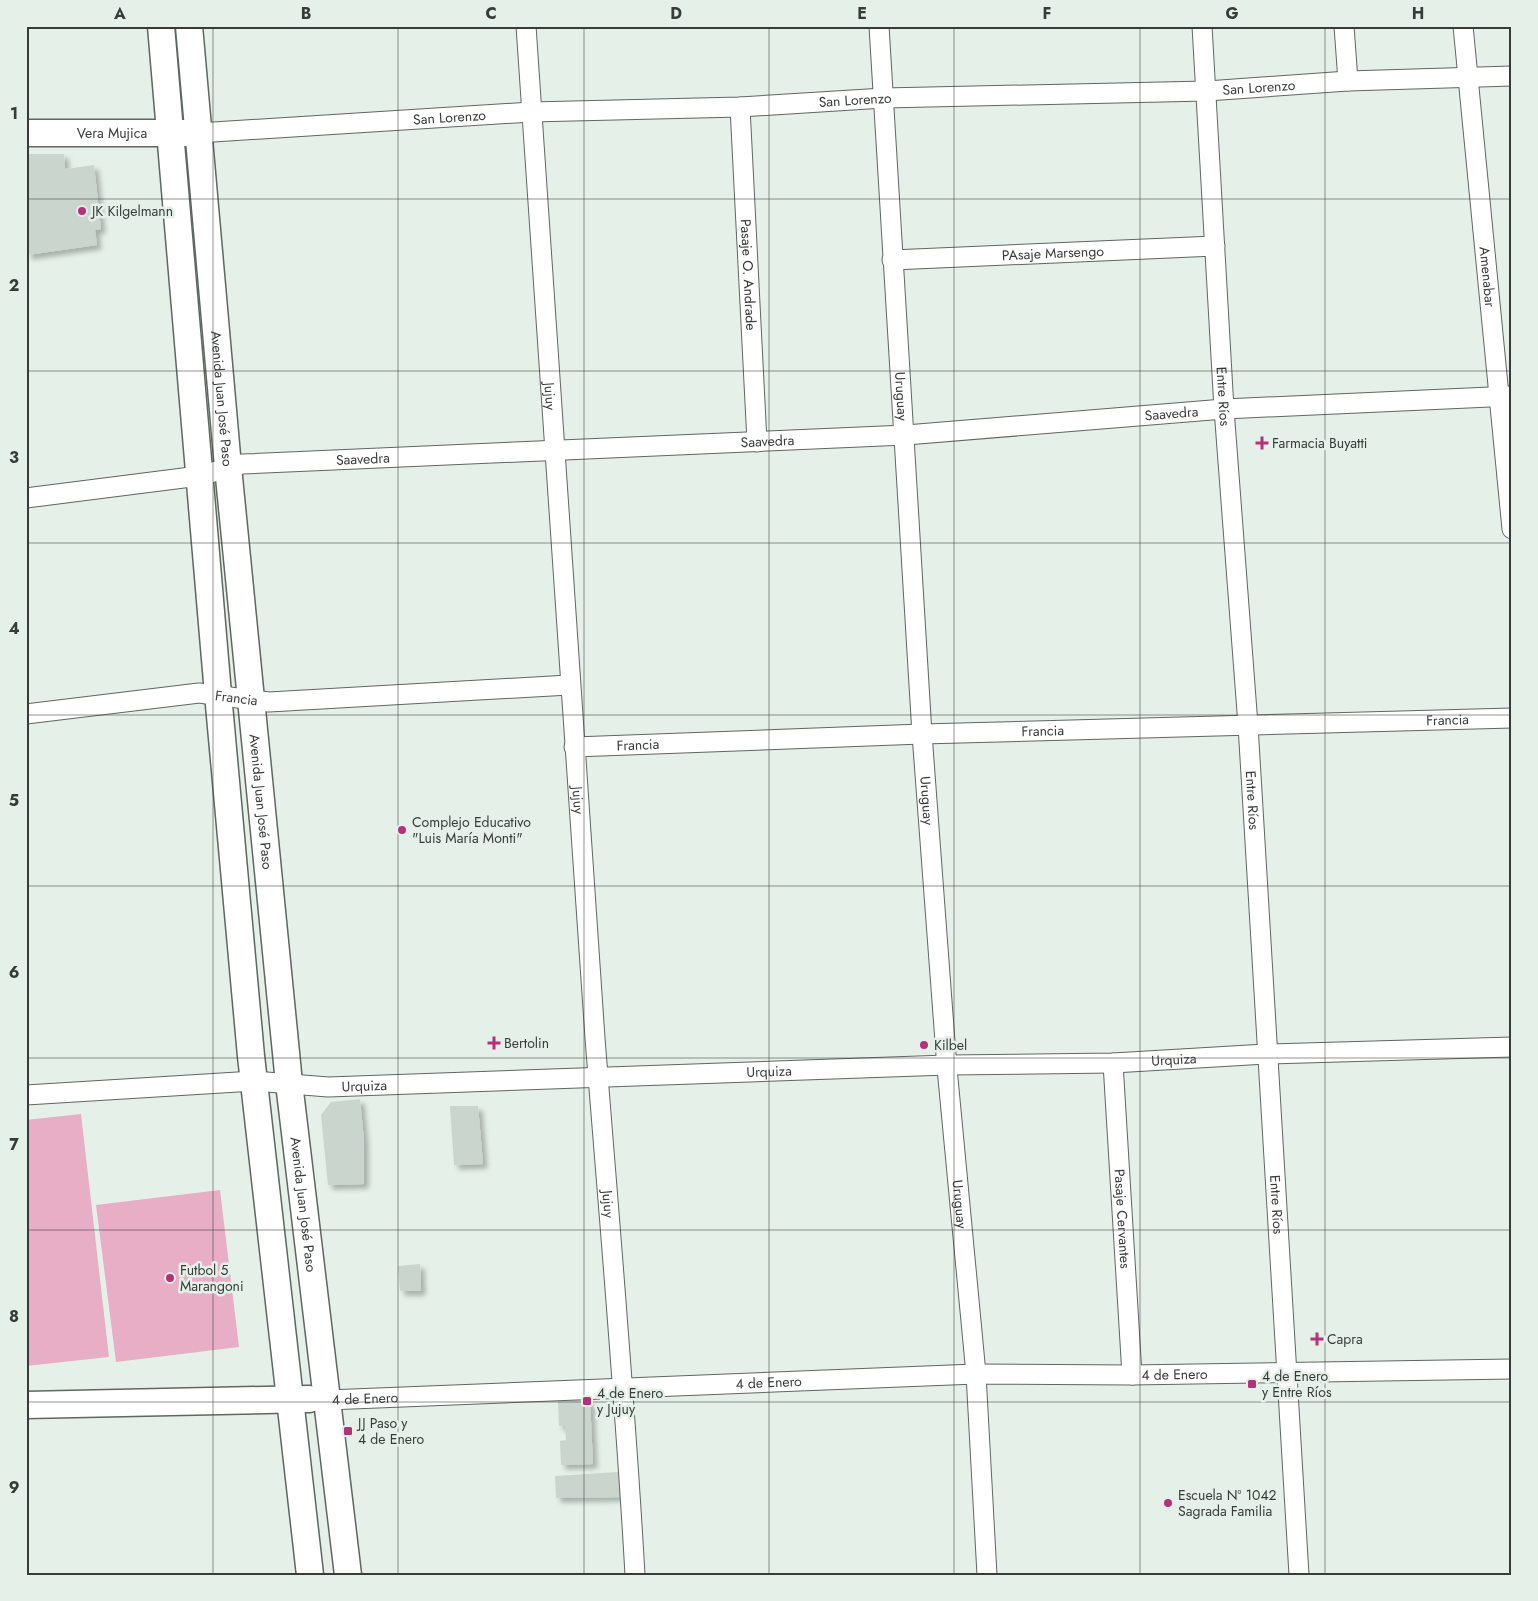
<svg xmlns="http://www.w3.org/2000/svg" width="1538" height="1601" font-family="Jost,sans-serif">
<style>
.green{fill:#e7aec6}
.building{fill:#cad5cd;filter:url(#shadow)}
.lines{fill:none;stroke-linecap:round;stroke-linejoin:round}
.street-casing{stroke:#5e6760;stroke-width:21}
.secondary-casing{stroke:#5e6760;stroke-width:29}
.street{stroke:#fff;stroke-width:19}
.secondary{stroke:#fff;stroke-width:26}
.grid{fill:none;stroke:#373c39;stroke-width:1;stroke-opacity:0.55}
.poi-dot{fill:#b53179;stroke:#e5f0e8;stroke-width:2}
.labels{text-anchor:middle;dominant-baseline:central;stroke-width:5;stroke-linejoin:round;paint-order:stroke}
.street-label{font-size:14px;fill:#373c39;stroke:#e5f0e8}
.poi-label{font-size:14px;fill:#373c39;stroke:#e5f0e8;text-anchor:start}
.neatline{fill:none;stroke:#373c39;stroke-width:2}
.grid-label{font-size:16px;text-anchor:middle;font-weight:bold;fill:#373c39}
</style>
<defs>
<filter id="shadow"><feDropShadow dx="4.5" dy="4.5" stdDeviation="2.5" flood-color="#0004"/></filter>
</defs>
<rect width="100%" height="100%" fill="#e5f0e8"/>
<g class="green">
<path d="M 81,1114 L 109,1357 L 26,1366 L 26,1120 Z"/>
<path d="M 220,1190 L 239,1347 L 116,1362 L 96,1205 Z"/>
</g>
<g class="building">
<path d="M 26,154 L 64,154 L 65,169 L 94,165 L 101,229 L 95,230 L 97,245 L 27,255 Z"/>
<path d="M 360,1099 L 364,1141 L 364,1184 L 328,1185 L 321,1115 L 331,1102 Z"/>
<path d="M 450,1106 L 478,1106 L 483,1164 L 454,1165 Z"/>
<path d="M 420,1264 L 421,1291 L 400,1291 L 398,1266 Z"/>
<path d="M 558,1400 L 590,1400 L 593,1464 L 561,1465 L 560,1441 L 566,1440 L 565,1426 L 559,1426 Z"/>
<path d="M 618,1472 L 620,1497 L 556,1498 L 555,1476 Z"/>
</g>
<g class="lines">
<defs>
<g id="street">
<path id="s1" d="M 526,26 C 547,364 571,701 595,1038 C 609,1217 625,1396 635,1575"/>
<path id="s2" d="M 879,26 L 922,734 L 947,1068 L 976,1374 L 987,1575"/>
<path id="s3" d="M 1202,26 L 1224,409 L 1248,725 L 1299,1575"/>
<path d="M 1344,26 L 1348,81"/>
<path id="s4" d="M 1463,26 L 1512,529"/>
<path id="s5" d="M 740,107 L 757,442"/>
<path id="s6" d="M 198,133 L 531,112 L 740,107 L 884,98 L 1207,91 L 1348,81 L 1512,76"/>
<path id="s7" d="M 892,260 L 1215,246"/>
<path id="s8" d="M 26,498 L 199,476 L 242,464 L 906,435 L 1224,409 L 1512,396"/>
<path id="s9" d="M 26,714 L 199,693 L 269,702 L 569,685"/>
<path id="s10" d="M 574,747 L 922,734 L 1512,718"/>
<path id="s11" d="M 1113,1063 L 1132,1375"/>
<path id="s12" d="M 26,1095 L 254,1081 L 328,1087 L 947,1065 L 1113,1063 L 1266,1054 L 1512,1047"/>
<path id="s13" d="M 327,1400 L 976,1374 L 1132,1375 L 1512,1369"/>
</g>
<g id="secondary">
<path d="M 161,26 L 218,694 L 251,1056 L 310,1575"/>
<path id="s14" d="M 189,26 L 228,467 L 289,1083 L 348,1575"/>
<path id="s15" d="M 26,133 L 188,133"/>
<path d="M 26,1405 L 309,1399"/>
</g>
</defs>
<use href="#street" class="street-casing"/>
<use href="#secondary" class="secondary-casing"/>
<use href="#street" class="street"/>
<use href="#secondary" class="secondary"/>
</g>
<path class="grid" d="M 213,26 L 213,1575M 398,26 L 398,1575M 584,26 L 584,1575M 769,26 L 769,1575M 954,26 L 954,1575M 1140,26 L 1140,1575M 1325,26 L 1325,1575M 26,199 L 1512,199M 26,371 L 1512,371M 26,543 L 1512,543M 26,715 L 1512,715M 26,886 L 1512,886M 26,1058 L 1512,1058M 26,1230 L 1512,1230M 26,1402 L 1512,1402"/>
<g class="poi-dot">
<circle cx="82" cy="211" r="5"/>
<path d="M1259.5 435.5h5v5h5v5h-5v5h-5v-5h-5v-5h5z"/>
<circle cx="402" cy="830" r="5"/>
<path d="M491.5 1035.5h5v5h5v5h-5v5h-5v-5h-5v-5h5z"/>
<circle cx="924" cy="1045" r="5"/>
<circle cx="170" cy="1278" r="5"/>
<path d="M1314.5 1331.5h5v5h5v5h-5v5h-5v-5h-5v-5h5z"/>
<rect x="1247" y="1379" width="10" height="10" rx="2.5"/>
<rect x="582" y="1396" width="10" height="10" rx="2.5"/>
<rect x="343" y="1426" width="10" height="10" rx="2.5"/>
<circle cx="1168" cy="1503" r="5"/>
</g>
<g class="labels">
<g class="street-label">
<text stroke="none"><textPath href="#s6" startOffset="1062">San Lorenzo</textPath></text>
<text stroke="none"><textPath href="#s6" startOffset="658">San Lorenzo</textPath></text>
<text stroke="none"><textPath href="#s6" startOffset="252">San Lorenzo</textPath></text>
<text stroke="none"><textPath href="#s15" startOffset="86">Vera Mujica</textPath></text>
<text stroke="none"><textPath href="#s7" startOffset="161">PAsaje Marsengo</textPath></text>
<text stroke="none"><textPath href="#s5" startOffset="168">Pasaje O. Andrade</textPath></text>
<text stroke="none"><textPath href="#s4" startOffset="252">Amenabar</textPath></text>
<text stroke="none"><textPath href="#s3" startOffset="371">Entre Ríos</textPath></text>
<text stroke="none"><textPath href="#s1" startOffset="371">Jujuy</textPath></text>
<text stroke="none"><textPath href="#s2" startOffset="371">Uruguay</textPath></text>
<text stroke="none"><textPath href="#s14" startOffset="374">Avenida Juan José Paso</textPath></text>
<text stroke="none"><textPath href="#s8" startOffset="1150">Saavedra</textPath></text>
<text stroke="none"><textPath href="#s8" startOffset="745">Saavedra</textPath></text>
<text stroke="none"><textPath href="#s8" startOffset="340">Saavedra</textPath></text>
<text stroke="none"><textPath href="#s9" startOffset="212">Francia</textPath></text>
<text stroke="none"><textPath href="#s10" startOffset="874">Francia</textPath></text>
<text stroke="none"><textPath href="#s10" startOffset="469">Francia</textPath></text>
<text stroke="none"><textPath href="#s10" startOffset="64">Francia</textPath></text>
<text stroke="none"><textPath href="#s3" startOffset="776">Entre Ríos</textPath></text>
<text stroke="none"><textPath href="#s14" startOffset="779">Avenida Juan José Paso</textPath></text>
<text stroke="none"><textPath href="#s1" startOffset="776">Jujuy</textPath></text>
<text stroke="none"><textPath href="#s2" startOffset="776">Uruguay</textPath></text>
<text stroke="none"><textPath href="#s12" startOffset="1149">Urquiza</textPath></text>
<text stroke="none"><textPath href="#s12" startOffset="744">Urquiza</textPath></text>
<text stroke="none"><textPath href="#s12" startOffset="339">Urquiza</textPath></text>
<text stroke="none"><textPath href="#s14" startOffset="1184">Avenida Juan José Paso</textPath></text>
<text stroke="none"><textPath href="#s1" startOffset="1181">Jujuy</textPath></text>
<text stroke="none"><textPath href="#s2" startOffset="1181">Uruguay</textPath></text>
<text stroke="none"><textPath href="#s3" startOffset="1181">Entre Ríos</textPath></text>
<text stroke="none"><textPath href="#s11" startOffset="156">Pasaje Cervantes</textPath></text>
<text stroke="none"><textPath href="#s13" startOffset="848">4 de Enero</textPath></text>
<text stroke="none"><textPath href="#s13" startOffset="442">4 de Enero</textPath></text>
<text stroke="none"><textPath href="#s13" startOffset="38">4 de Enero</textPath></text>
</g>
<g class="poi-label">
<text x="92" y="211">JK Kilgelmann</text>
<text x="1272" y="443">Farmacia Buyatti</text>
<text x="412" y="822">Complejo Educativo<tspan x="412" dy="16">"Luis María Monti"</tspan></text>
<text x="504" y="1043">Bertolin</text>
<text x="934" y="1045">Kilbel</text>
<text x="180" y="1270">Futbol 5<tspan x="180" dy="16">Marangoni</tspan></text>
<text x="1327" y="1339">Capra</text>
<text x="1262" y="1376">4 de Enero<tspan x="1262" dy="16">y Entre Ríos</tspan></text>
<text x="597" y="1393">4 de Enero<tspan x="597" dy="16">y Jujuy</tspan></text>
<text x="358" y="1423">JJ Paso y<tspan x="358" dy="16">4 de Enero</tspan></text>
<text x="1178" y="1495">Escuela Nº 1042<tspan x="1178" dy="16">Sagrada Familia</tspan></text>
</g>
</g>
<rect width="1538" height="1601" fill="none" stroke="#e5f0e8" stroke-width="55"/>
<rect x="28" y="28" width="1482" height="1546" class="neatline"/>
<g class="grid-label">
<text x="120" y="19">A</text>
<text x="306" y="19">B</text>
<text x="491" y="19">C</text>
<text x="676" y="19">D</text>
<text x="862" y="19">E</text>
<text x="1047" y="19">F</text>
<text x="1232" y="19">G</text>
<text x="1418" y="19">H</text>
<text x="14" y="119">1</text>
<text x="14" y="291">2</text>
<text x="14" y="463">3</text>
<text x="14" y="634">4</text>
<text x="14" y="806">5</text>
<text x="14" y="978">6</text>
<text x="14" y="1150">7</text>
<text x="14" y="1322">8</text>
<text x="14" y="1493">9</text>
</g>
</svg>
